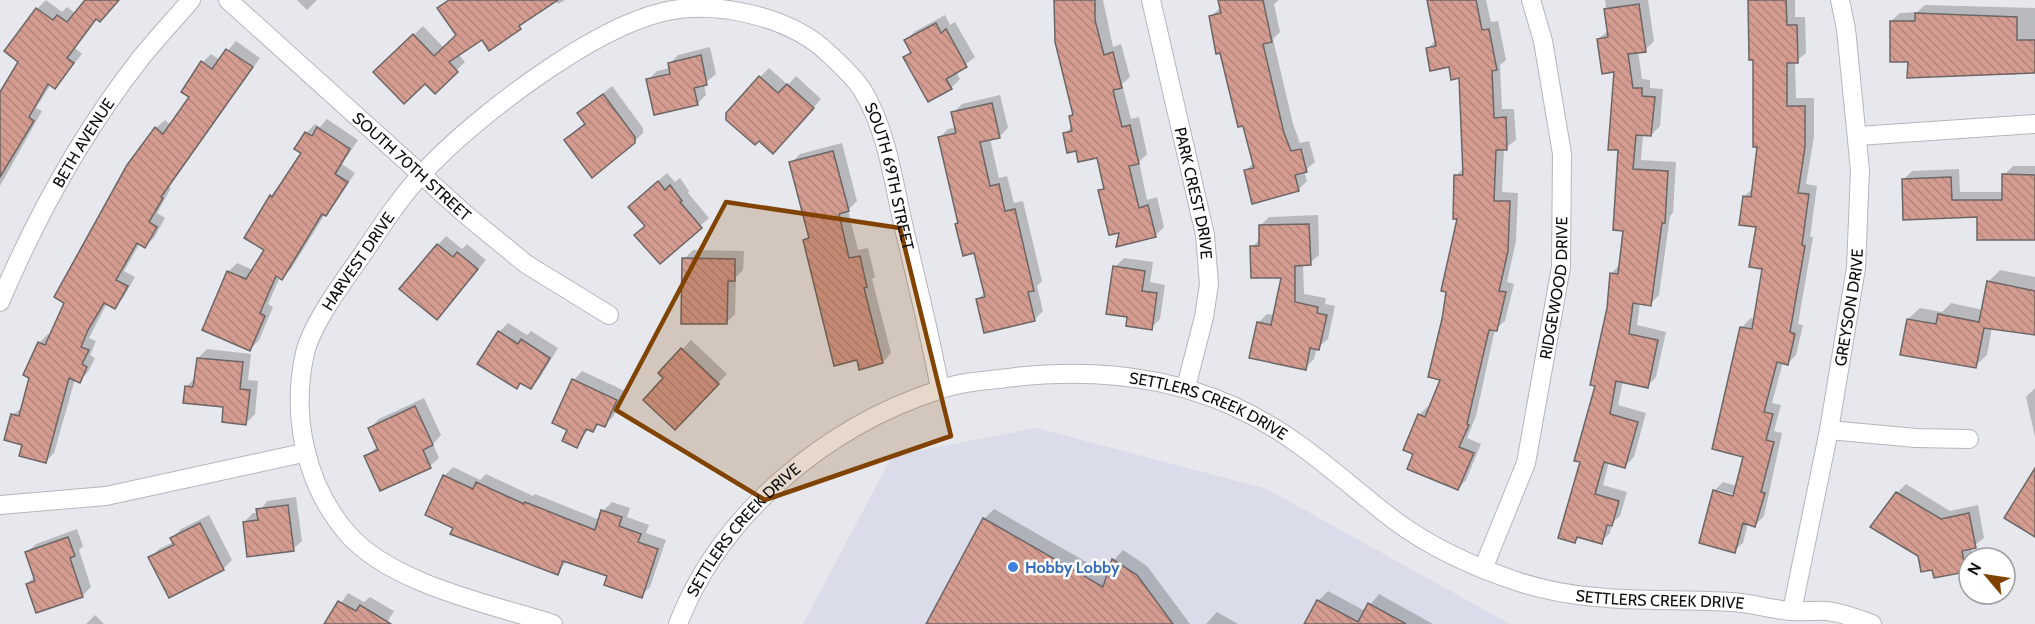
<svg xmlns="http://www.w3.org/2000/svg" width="2035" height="624" font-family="Cabin,sans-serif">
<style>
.built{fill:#dadde9}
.shadow{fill:#0003;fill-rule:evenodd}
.building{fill:url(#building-back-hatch);stroke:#6c6665;stroke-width:1.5}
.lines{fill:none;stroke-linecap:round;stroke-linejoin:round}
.street-casing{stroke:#b5b6bb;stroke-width:20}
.street{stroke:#fff;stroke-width:18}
.marked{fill:#814301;fill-opacity:0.2;stroke:#814301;stroke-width:4.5;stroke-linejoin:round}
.shop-dot{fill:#3f7fe0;stroke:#fff;stroke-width:2}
.labels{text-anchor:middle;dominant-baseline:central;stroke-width:5;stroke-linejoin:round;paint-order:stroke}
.street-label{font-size:16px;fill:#0c0d0f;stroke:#fff}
.shop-label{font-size:16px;font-weight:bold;fill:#366cbe;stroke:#fff;text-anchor:start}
</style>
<defs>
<pattern id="building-back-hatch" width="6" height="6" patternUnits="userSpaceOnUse" patternTransform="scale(1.5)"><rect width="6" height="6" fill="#d49c91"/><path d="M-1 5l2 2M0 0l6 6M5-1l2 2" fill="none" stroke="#b5857c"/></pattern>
</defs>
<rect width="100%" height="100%" fill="#e6e8ed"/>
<path class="built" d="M 1036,428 L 1267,489 L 1510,624 L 803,624 L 892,456 Z"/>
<g class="shadow">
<path d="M 46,0 L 62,12 L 67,7 L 92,26 L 75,48 L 82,54 L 55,87 L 51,84 L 36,108 L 42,111 L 0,186 L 0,94 L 20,61 L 37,9 Z"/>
<path d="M 297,0 L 317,0 L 307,10 Z"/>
<path d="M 448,0 L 565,0 L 558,4 L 555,0 L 490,49 L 482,38 L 458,54 L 465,62 L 435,92 L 425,82 L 375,72 L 423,26 L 444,48 L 458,35 L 439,8 Z"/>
<path d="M 1054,0 L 1103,0 L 1113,47 L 1121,44 L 1130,77 L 1122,84 L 1131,119 L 1139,117 L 1147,154 L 1139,162 L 1147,200 L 1157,197 L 1164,227 L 1155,236 L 1120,231 L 1100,191 L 1105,186 L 1098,156 L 1077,149 L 1065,134 L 1072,126 L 1070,116 L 1074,113 L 1056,42 Z"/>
<path d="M 1220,0 L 1279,0 L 1274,4 L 1280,32 L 1273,39 L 1293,124 L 1300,143 L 1309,141 L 1315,162 L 1304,171 L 1307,181 L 1298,190 L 1246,171 L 1254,162 L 1211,16 L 1221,7 Z"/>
<path d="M 1428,0 L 1486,0 L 1491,22 L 1498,21 L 1506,60 L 1500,65 L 1502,109 L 1514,109 L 1516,140 L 1504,149 L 1502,192 L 1518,193 L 1516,241 L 1507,282 L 1514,284 L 1505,321 L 1495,329 L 1476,416 L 1467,438 L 1481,444 L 1466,480 L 1458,489 L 1415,453 L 1419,415 L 1428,406 L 1431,407 L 1443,379 L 1443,319 L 1459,218 L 1456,176 L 1464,167 L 1461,76 L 1427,49 L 1436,40 Z"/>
<path d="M 1605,0 L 1648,0 L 1654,41 L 1645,50 L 1638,51 L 1642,79 L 1650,80 L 1650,88 L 1663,89 L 1660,126 L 1651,135 L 1643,134 L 1641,160 L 1676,162 L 1673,213 L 1670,216 L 1659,295 L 1650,304 L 1640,303 L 1637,325 L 1666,332 L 1656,377 L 1647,386 L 1623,381 L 1618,405 L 1646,413 L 1634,457 L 1625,466 L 1609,462 L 1603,485 L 1627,492 L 1620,516 L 1613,522 L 1610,533 L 1601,542 L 1580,536 L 1575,542 L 1581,461 L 1597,385 L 1611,274 L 1620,264 L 1625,229 L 1616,70 L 1598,39 L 1609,30 Z"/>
<path d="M 1749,0 L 1795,0 L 1795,17 L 1805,17 L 1806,53 L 1795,62 L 1796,98 L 1814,98 L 1814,137 L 1806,184 L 1817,186 L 1810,237 L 1813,237 L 1798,324 L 1803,325 L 1796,355 L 1787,364 L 1783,362 L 1772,403 L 1781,405 L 1774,431 L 1782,433 L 1764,516 L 1755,525 L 1748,523 L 1743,543 L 1734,551 L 1714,491 L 1723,482 L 1737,486 L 1745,456 L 1742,327 L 1751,318 L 1755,319 L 1764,268 L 1757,226 L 1744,197 L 1753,188 L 1759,145 ZM 1718,490 L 1741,496 L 1740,499 L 1718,493 Z"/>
<path d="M 1925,5 L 2035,8 L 2035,72 L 2018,72 L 2015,75 L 1945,74 L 1909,60 L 1891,21 L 1900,13 L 1917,12 Z"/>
<path d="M 945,15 L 950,25 L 955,22 L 975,57 L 956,72 L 960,79 L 951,88 L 905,58 L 911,51 L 906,41 L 914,32 Z"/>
<path d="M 236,41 L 260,58 L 169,187 L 171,188 L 157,213 L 165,218 L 154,238 L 145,246 L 140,243 L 124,271 L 135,277 L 123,298 L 115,307 L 107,303 L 89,338 L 96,341 L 90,355 L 95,358 L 88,372 L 79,381 L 75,379 L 54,453 L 45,462 L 24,444 L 12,415 L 23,407 L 39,343 L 48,334 L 51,335 L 156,128 L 165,120 L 171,125 L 191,97 L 203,62 L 211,54 L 220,60 Z"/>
<path d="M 710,47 L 716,74 L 704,84 L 706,95 L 697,104 L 648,80 L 657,71 L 670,68 L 669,64 L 678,55 Z"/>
<path d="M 769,68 L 788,85 L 796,76 L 821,99 L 782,143 L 759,139 L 760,77 Z"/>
<path d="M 612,86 L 643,128 L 643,133 L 624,152 L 592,176 L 566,140 L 586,123 L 579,113 Z"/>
<path d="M 1000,95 L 1008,128 L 999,137 L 990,139 L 999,178 L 1007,176 L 1014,203 L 1023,201 L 1042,281 L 1037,286 L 1043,311 L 1034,320 L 978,299 L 985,292 L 976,251 L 957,224 L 960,221 L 939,138 L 948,129 L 956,127 L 953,113 L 962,104 Z"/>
<path d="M 327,119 L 358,140 L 342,164 L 355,173 L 334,205 L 325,214 L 291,269 L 282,278 L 280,277 L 268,304 L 273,307 L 259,340 L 250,349 L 228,272 L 237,263 L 253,270 L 266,250 L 246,237 L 271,196 L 303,153 L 296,149 L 306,133 L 315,124 L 320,127 Z"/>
<path d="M 842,143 L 857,201 L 848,210 L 858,250 L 868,248 L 875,277 L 872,279 L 891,353 L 883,362 L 858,358 L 804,240 L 810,235 L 791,163 L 800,154 Z"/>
<path d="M 2013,166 L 2035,166 L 2035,238 L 1979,215 L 1903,180 L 1912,171 L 1959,169 L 1960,192 L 2003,192 L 2004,175 Z"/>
<path d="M 667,173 L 675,182 L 680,178 L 689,191 L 688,193 L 709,218 L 700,226 L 639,198 Z"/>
<path d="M 1318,215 L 1319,255 L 1310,263 L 1303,264 L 1304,294 L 1326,298 L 1325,304 L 1335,306 L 1328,339 L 1317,348 L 1314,359 L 1305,368 L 1258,323 L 1267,314 L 1275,315 L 1283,276 L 1252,247 L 1261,238 L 1260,226 L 1269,217 Z"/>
<path d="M 446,236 L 462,249 L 467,244 L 486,260 L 446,309 L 438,245 Z"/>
<path d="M 693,250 L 744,251 L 743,270 L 736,277 L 735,314 L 726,323 L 684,259 Z"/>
<path d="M 1124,258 L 1153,262 L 1150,282 L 1165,285 L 1160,319 L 1151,328 L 1129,316 L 1115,267 Z"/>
<path d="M 2000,270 L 2035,277 L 2035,334 L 1992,327 L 1987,355 L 1975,366 L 1908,319 L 1920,308 L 1942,312 L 1951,303 L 1983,310 L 1988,282 Z"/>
<path d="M 508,323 L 527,335 L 531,331 L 558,348 L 539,379 L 530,388 L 521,382 L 517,387 L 499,332 Z"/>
<path d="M 691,340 L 727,374 L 675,428 L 666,378 L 660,373 Z"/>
<path d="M 207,349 L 251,354 L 248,380 L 258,381 L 255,414 L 246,423 L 225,406 L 186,387 L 196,377 L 198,358 Z"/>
<path d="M 582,371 L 625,391 L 613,417 L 604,425 L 600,423 L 593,430 L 589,429 L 576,446 L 574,380 Z"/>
<path d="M 2035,388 L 2035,437 L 2026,397 Z"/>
<path d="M 424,398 L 441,435 L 433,444 L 439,458 L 430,466 L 366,456 L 378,446 L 370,428 L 379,419 Z"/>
<path d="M 453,467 L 480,480 L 486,474 L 533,496 L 535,494 L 600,520 L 603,511 L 612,502 L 630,508 L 627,517 L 649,525 L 646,533 L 666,540 L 650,587 L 641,596 L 608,576 L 567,561 L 557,573 L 455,527 L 444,476 Z"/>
<path d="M 1906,484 L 1950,511 L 1978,505 L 1984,538 L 1971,548 L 1974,558 L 1969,558 L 1969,567 L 1965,570 L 1933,568 L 1919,555 L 1897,493 Z"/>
<path d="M 296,497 L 302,541 L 293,549 L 244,522 L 253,513 L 258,513 L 267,501 Z"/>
<path d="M 994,509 L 1109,575 L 1114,560 L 1123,550 L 1147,566 L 1190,624 L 927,624 L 984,519 Z"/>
<path d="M 209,515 L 232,560 L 223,569 L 150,558 L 159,549 L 174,542 L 172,538 L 181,529 Z"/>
<path d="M 77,529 L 83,546 L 79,550 L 91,587 L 82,596 L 27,584 L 35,576 L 27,552 L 36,544 Z"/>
<path d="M 1328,591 L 1365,611 L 1379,594 L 1433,624 L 1306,624 L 1318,601 Z"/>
<path d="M 348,593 L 364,602 L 370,597 L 394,611 L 386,624 L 326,624 Z"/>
<path d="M 1217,612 L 1238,624 L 1206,624 Z"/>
<path d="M 95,615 L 104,624 L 86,624 Z"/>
</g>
<g class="building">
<path d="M 85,0 L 119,0 L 100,22 L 96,19 L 67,58 L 74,63 L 55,89 L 48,84 L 29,117 L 34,121 L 0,177 L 0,92 L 18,62 L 4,51 L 36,8 L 53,20 L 57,15 L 67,22 Z"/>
<path d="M 449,0 L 558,0 L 519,26 L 521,29 L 489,51 L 482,40 L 449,62 L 458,72 L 435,94 L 425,84 L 404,104 L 373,72 L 413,34 L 434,56 L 456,35 L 437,8 Z"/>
<path d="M 1054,0 L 1095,0 L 1095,20 L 1104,55 L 1113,52 L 1122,88 L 1113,90 L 1122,127 L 1130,125 L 1139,164 L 1129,166 L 1139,208 L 1148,205 L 1156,237 L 1116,247 L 1119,233 L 1109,235 L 1098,190 L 1104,189 L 1097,158 L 1078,162 L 1076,151 L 1067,153 L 1063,133 L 1072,131 L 1069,116 L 1073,115 L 1055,42 Z"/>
<path d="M 1218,0 L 1263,0 L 1272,42 L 1263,44 L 1284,133 L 1291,151 L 1301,149 L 1307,172 L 1295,175 L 1299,191 L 1252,204 L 1244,170 L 1254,168 L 1243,126 L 1238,127 L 1220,53 L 1216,54 L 1209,16 L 1221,13 Z"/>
<path d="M 1427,0 L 1476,0 L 1482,30 L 1489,29 L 1497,70 L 1492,71 L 1494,118 L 1506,117 L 1507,150 L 1496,150 L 1494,201 L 1510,201 L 1508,251 L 1499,291 L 1506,292 L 1497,331 L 1489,330 L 1467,424 L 1469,425 L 1459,447 L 1474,453 L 1458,490 L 1407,469 L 1413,454 L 1403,450 L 1418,414 L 1425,417 L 1440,380 L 1428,377 L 1442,319 L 1446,292 L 1441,291 L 1457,219 L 1453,219 L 1454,175 L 1463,175 L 1459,78 L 1451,80 L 1449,67 L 1430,71 L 1426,48 L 1436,46 Z"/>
<path d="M 1748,0 L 1786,0 L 1787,25 L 1797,25 L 1798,63 L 1787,63 L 1787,106 L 1805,106 L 1805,147 L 1798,193 L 1809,194 L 1802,245 L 1805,246 L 1790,332 L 1795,334 L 1788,365 L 1777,362 L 1764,412 L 1773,414 L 1766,440 L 1774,442 L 1761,492 L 1765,493 L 1755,527 L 1743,523 L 1735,553 L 1699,543 L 1713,490 L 1733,496 L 1743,457 L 1712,449 L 1740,327 L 1752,329 L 1762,269 L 1749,267 L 1756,227 L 1739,225 L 1743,196 L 1751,197 L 1757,147 L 1753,147 L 1753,60 L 1749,60 Z"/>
<path d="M 1639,4 L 1646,52 L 1628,54 L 1633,88 L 1642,88 L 1642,96 L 1655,97 L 1651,136 L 1636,135 L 1633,169 L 1668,171 L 1665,223 L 1662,223 L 1651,306 L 1633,303 L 1629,334 L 1658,340 L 1648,388 L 1616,381 L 1610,414 L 1638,422 L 1625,468 L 1604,462 L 1595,494 L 1619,501 L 1612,526 L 1607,525 L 1602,544 L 1577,537 L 1575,543 L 1558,538 L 1580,462 L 1574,461 L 1595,386 L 1590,385 L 1607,308 L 1610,273 L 1618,274 L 1623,231 L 1613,230 L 1618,150 L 1608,150 L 1614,72 L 1602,74 L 1597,39 L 1608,37 L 1604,9 Z"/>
<path d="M 1915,13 L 2017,17 L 2017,40 L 2035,40 L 2035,73 L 1907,78 L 1908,62 L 1890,62 L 1890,21 L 1915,21 Z"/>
<path d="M 936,23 L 941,33 L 946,29 L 967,67 L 946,79 L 952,89 L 928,102 L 903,57 L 911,53 L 904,40 Z"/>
<path d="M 226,49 L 253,67 L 161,197 L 163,198 L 149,222 L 157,227 L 145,248 L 137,243 L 116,280 L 128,286 L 115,309 L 104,303 L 88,330 L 81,347 L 89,350 L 82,364 L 87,367 L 80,383 L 69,378 L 46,463 L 19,456 L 22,445 L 4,440 L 11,414 L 19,416 L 29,378 L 23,375 L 38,342 L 45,345 L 64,303 L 54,297 L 127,165 L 155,127 L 163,134 L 189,97 L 181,92 L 201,61 L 212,69 Z"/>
<path d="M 701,55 L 707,85 L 694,88 L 698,105 L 654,115 L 646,79 L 670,74 L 668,63 Z"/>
<path d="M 759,76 L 778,93 L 787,84 L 814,108 L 773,154 L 759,141 L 755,145 L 726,120 L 726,113 Z"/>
<path d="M 603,94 L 635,137 L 635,143 L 592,178 L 564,140 L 585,124 L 577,113 Z"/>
<path d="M 992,103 L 1000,138 L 980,142 L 990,186 L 999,184 L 1005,211 L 1015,209 L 1034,291 L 1028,292 L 1035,321 L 984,333 L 976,299 L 985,297 L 974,253 L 963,256 L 955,224 L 958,223 L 938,137 L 956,133 L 951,112 Z"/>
<path d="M 317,127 L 350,149 L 335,174 L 348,182 L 326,216 L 322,214 L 282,280 L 276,276 L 260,313 L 265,316 L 250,351 L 202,330 L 227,271 L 246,279 L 264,250 L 244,238 L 270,195 L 272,197 L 301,153 L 294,149 L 305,132 L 312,136 Z"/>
<path d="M 833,151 L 849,211 L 839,214 L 849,258 L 860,256 L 867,287 L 864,288 L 883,363 L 859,370 L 857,360 L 834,366 L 803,240 L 809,238 L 789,162 Z"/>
<path d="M 2002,174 L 2035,175 L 2035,240 L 1977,240 L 1977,217 L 1903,220 L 1902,179 L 1951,177 L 1952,200 L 2002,200 Z"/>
<path d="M 658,181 L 665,190 L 670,185 L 682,201 L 680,202 L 702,228 L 660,264 L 634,235 L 645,226 L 628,207 Z"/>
<path d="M 1309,224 L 1311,265 L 1295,266 L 1295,302 L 1318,307 L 1317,313 L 1327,315 L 1319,350 L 1310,348 L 1306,370 L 1249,358 L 1257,322 L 1271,325 L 1281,278 L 1251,278 L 1250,246 L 1259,246 L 1259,225 Z"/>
<path d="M 437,244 L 453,257 L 457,252 L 478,269 L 437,320 L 399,289 Z"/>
<path d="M 682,258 L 735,259 L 735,281 L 728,281 L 727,324 L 681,324 Z"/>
<path d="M 1113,266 L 1145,271 L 1142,291 L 1157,293 L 1152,330 L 1126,326 L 1127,317 L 1106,314 Z"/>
<path d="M 1987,281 L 2035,291 L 2035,335 L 1984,328 L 1976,368 L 1900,355 L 1907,319 L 1936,324 L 1938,314 L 1979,322 Z"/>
<path d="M 498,331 L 518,344 L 521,339 L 550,358 L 531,389 L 520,383 L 517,389 L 477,364 Z"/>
<path d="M 681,348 L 719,384 L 675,430 L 643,400 L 663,378 L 658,373 Z"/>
<path d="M 197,358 L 243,362 L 240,389 L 250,390 L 246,425 L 222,422 L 223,407 L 183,403 L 185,386 L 193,387 Z"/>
<path d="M 572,379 L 617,400 L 605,427 L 597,424 L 593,432 L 586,429 L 577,448 L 562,441 L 567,430 L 552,423 Z"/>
<path d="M 415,406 L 433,445 L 423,450 L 431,468 L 380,491 L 364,456 L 378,450 L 368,428 Z"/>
<path d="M 2035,468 L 2035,537 L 2004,518 Z"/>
<path d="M 443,475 L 473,489 L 476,482 L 524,504 L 525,502 L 595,530 L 601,510 L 622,517 L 619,526 L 641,534 L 638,542 L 658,549 L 642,598 L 604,585 L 607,576 L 563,561 L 558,575 L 450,534 L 453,528 L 425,515 Z"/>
<path d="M 1896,492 L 1941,519 L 1969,513 L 1976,548 L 1962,551 L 1966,572 L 1934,578 L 1932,570 L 1921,572 L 1918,556 L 1870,527 Z"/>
<path d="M 288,505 L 294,551 L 247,557 L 243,522 L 258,520 L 256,509 Z"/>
<path d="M 983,518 L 1103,587 L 1112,559 L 1137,575 L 1173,624 L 926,624 Z"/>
<path d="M 200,523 L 224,570 L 169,598 L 148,557 L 174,545 L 170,538 Z"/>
<path d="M 68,537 L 75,556 L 70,558 L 83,597 L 36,613 L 26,584 L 35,581 L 25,552 Z"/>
<path d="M 1317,600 L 1358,622 L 1368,603 L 1406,624 L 1304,624 Z"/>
<path d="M 338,601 L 356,611 L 360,605 L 391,624 L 324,624 Z"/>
</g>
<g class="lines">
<defs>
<g id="street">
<path id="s1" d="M 228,0 L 465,214 L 526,264 L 609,315"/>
<path id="s2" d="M 1151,0 L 1205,235 L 1209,284 L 1204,317 L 1186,387"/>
<path d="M 1858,136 L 2035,124"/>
<path id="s3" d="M 0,302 C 36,217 83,132 140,59 C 156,39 174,20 191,0"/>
<path d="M 1829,430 L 1916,438 L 1969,439"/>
<path d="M 0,505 L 106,496 L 303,453"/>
<path id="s4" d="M 1483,569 L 1526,463 L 1561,267 L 1562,154 L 1543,41 L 1531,0"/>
<path id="s5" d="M 1792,611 L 1829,430 L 1856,268 L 1860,170 L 1846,29 L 1840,0"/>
<path id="s6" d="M 553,624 C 490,604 391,584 347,533 C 305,484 291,415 305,353 C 312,324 342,283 360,258 C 379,230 398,200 421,175 C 471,120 590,29 663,12 C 715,0 789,16 828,53 C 840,64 855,78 863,91 C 887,131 893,180 903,224 C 916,279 930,334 940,389"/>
<path id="s7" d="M 678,624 C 721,513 827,426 939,390 C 958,383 979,381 999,379 C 1079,368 1159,373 1233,406 C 1299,436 1338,477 1394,520 C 1429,546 1474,567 1516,581 C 1587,605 1658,598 1732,602 C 1752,603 1772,610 1792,611 C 1804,612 1815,610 1826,611 C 1841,612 1858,619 1872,624"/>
</g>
</defs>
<use href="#street" class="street-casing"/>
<use href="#street" class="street"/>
</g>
<path class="marked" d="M 726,202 L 900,228 L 951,436 L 765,500 L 616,410 Z"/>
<circle class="shop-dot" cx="1013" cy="567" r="6"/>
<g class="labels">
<g class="street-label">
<text stroke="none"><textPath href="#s3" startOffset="180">BETH AVENUE</textPath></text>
<text stroke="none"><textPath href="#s1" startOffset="248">SOUTH 70TH STREET</textPath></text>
<text stroke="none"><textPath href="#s6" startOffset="1245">SOUTH 69TH STREET</textPath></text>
<text stroke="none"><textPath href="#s2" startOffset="198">PARK CREST DRIVE</textPath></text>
<text stroke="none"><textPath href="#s6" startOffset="526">HARVEST DRIVE</textPath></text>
<text stroke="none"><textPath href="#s4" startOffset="292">RIDGEWOOD DRIVE</textPath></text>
<text stroke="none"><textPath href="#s5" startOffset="309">GREYSON DRIVE</textPath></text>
<text stroke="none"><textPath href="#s7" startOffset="638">SETTLERS CREEK DRIVE</textPath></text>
<text stroke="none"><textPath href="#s7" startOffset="116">SETTLERS CREEK DRIVE</textPath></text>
<text stroke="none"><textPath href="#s7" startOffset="1142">SETTLERS CREEK DRIVE</textPath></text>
</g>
<g class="shop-label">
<text x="1025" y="567">Hobby Lobby</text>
</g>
</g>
<g transform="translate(1987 576) rotate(299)"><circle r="28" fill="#ffffff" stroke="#9e9e9f" stroke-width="1.5"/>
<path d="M0-4.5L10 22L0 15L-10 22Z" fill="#814301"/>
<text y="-9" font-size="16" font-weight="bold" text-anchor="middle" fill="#0c0d0f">N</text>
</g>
</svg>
